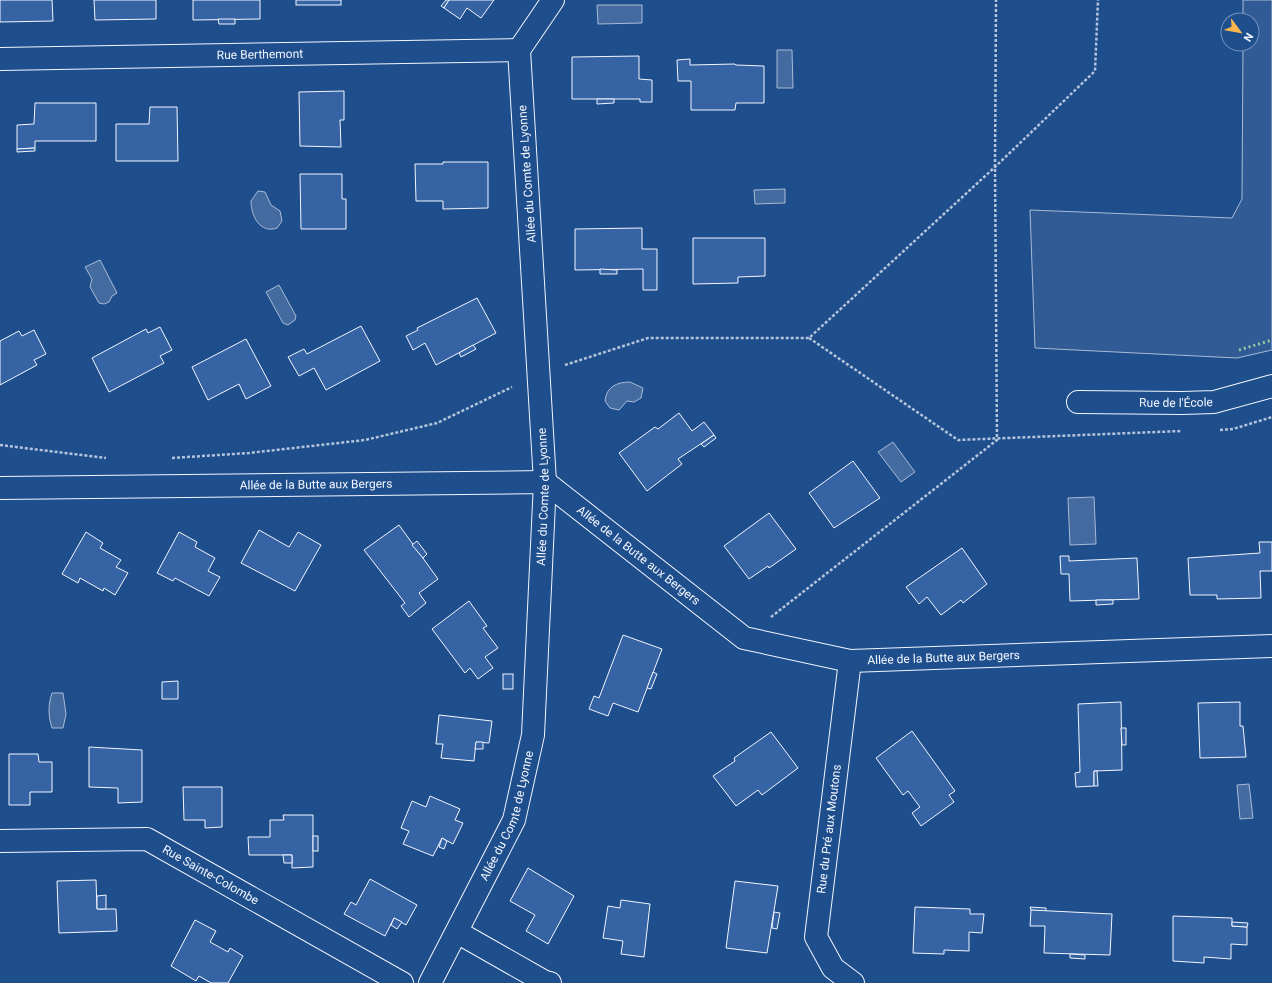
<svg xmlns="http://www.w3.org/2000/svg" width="1272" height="983" font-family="Roboto,sans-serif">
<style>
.built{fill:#305b95;stroke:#a8bbd7}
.water{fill:#446ba0;stroke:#a8bbd7}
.building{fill:#3563a3;stroke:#f2f6ff}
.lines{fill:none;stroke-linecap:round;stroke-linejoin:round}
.minor-casing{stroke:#f2f6ff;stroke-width:24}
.path{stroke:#b3c4dc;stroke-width:2.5;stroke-dasharray:3 2;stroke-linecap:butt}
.minor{stroke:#1f4e8c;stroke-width:22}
.hedge{stroke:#97c8a6;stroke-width:3;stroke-dasharray:2 3;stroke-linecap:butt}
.labels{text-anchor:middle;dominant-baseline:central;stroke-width:3;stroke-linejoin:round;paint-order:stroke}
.street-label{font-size:12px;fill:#f2f6ff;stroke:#1f4e8c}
</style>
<rect width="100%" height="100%" fill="#1f4e8c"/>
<path class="built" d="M 1243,0 L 1272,0 L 1272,350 L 1237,358 L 1035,348 L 1030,210 L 1232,218 L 1242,199 L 1243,44 L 1252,44 L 1252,20 L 1243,20 Z"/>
<g class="water">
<path d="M 597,5 L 642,5 L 642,23 L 598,24 Z"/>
<path d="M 777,50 L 792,50 L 793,88 L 777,88 Z"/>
<path d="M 785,189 L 785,203 L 755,204 L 754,190 Z"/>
<path d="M 258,191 L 265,192 L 271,205 L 280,211 L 282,221 L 277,228 C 260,234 251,216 251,201 Z"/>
<path d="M 100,260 L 117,293 L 112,296 L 109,302 L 104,304 L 99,303 L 90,287 L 92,279 L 85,267 Z"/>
<path d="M 279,285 L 296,316 L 295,320 L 288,325 L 283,323 L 266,292 Z"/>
<path d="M 630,382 L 643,388 L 641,398 L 634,402 L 627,401 L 619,410 L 610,408 L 605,401 C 606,387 617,382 630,382 Z"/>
<path d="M 893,442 L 915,472 L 901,482 L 878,452 Z"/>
<path d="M 1094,497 L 1096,544 L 1070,545 L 1068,498 Z"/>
<path d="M 52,693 L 63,693 L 66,714 L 63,728 L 52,728 C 48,716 48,705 52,693 Z"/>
<path d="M 1249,784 L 1253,818 L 1240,819 L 1237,785 Z"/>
</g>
<g class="building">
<path d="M 0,0 L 52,0 L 53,21 L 0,22 Z"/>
<path d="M 94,0 L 156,0 L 156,19 L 95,20 Z"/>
<path d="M 193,0 L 260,0 L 260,19 L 193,20 Z"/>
<rect x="296" y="0" width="45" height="5"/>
<path d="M 446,0 L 449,0 L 444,8 L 441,6 Z"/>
<path d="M 449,0 L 494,0 L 481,18 L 467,8 L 460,19 L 444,8 Z"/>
<path d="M 218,19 L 235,19 L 235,24 L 219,24 Z"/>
<path d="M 639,56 L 639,79 L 652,80 L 652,102 L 640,102 L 640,99 L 572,99 L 572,57 Z"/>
<path d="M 690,59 L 690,65 L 735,64 L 736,65 L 764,66 L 764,103 L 736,103 L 735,110 L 691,110 L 691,81 L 678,81 L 677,60 Z"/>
<path d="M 344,91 L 344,120 L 340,120 L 341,147 L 300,146 L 299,92 Z"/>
<path d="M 597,99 L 614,99 L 614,103 L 597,104 Z"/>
<path d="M 35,103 L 96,103 L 96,141 L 35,141 L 35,148 L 17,149 L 17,125 L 34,124 Z"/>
<path d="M 150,107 L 177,107 L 178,161 L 116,161 L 116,124 L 149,124 Z"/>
<path d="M 35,148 L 35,151 L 17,152 L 17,149 Z"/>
<path d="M 443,162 L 488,162 L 488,208 L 443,209 L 443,201 L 416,201 L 415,164 L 443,164 Z"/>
<path d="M 300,174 L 342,174 L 342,199 L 346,199 L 346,229 L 301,229 Z"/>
<path d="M 642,228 L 642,249 L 657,249 L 657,290 L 643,290 L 643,269 L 575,270 L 575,229 Z"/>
<path d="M 693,238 L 765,238 L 765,276 L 738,277 L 738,283 L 693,284 Z"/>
<path d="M 600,269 L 617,270 L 617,274 L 600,274 Z"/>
<path d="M 477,298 L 496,333 L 436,365 L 425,343 L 413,350 L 406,336 L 418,330 L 417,328 Z"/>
<path d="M 361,326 L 380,361 L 326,390 L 314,368 L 299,376 L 288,357 L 304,349 L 307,354 Z"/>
<path d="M 160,327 L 172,350 L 160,356 L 164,363 L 109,392 L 92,358 L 146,329 L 148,333 Z"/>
<path d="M 34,330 L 46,354 L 34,360 L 37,365 L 0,385 L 0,341 L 19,331 L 22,336 Z"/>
<path d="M 246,339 L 271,386 L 246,399 L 239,384 L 208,400 L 192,367 Z"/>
<path d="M 473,345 L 476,349 L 461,357 L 459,353 Z"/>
<path d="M 679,413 L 692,431 L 704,422 L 714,435 L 678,459 L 682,464 L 647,491 L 619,453 L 655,427 L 658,429 Z"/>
<path d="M 714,435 L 716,438 L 704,447 L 701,444 Z"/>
<path d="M 853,461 L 880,498 L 834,528 L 809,493 Z"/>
<path d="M 769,513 L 796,549 L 769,568 L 768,566 L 749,579 L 724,546 Z"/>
<path d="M 399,525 L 438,579 L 419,593 L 426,603 L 409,617 L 401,606 L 405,603 L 364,550 Z"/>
<path d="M 259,530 L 289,547 L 298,532 L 321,545 L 295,591 L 241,563 Z"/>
<path d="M 86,532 L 103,543 L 100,548 L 121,560 L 116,567 L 128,573 L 115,595 L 104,588 L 103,591 L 80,578 L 78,583 L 62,574 Z"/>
<path d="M 179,532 L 197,542 L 195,547 L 215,558 L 208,571 L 220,577 L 209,596 L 175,578 L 173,581 L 157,573 Z"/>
<path d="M 417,541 L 427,554 L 423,558 L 412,545 Z"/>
<path d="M 1259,542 L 1272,542 L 1272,571 L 1260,571 L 1261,598 L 1217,599 L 1217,595 L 1190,595 L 1188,558 L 1260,553 Z"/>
<path d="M 962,548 L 987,584 L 963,603 L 961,600 L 941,615 L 927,597 L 919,604 L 906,587 Z"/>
<path d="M 1060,556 L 1069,556 L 1069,561 L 1137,558 L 1139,599 L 1070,601 L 1069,574 L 1061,574 Z"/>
<path d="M 1096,600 L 1113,600 L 1113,604 L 1096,605 Z"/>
<path d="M 469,601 L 487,626 L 483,628 L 498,648 L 485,657 L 493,668 L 478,679 L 470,668 L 465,673 L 432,629 Z"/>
<path d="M 623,635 L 662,649 L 638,712 L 613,703 L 608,716 L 589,709 L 594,696 L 599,698 Z"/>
<path d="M 653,672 L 657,674 L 651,689 L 647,688 Z"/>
<rect x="503" y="674" width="10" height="15"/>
<path d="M 178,681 L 178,699 L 162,699 L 162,682 Z"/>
<path d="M 1121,702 L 1122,770 L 1094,771 L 1094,786 L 1076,787 L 1075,773 L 1080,772 L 1078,704 Z"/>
<path d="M 1240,702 L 1240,726 L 1243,726 L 1246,757 L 1200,758 L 1198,703 Z"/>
<path d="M 439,715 L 492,721 L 489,743 L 476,742 L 474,761 L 441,758 L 443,744 L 436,744 Z"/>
<path d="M 1121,728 L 1126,728 L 1126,745 L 1122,745 Z"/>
<path d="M 912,731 L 955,791 L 949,795 L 954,802 L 921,826 L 912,813 L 920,807 L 908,791 L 903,795 L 876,758 Z"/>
<path d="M 771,732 L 798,768 L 762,795 L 758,790 L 736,806 L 713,776 L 735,761 L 734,758 Z"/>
<path d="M 476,742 L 483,742 L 483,749 L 475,749 Z"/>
<path d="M 89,747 L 142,750 L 142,802 L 118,803 L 118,788 L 89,787 Z"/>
<path d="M 9,754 L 38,754 L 39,762 L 52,762 L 52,792 L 30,792 L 30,805 L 9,805 Z"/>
<path d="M 1094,771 L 1097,771 L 1098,786 L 1094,786 Z"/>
<path d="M 183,787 L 222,787 L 222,827 L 205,828 L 205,820 L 184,820 Z"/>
<path d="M 430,796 L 460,809 L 455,820 L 463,823 L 453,844 L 442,838 L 433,856 L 403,844 L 409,831 L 401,828 L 412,801 L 426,807 Z"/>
<path d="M 283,815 L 313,815 L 313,867 L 292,868 L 292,855 L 249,855 L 248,837 L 270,837 L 270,820 L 284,820 Z"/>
<rect x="313" y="836" width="5" height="15"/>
<path d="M 442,838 L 447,841 L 444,849 L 439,847 Z"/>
<path d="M 283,855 L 292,855 L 292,863 L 284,863 Z"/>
<path d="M 528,868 L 574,896 L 548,944 L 526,931 L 535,915 L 510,901 Z"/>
<path d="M 370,879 L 417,905 L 406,925 L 394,918 L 385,936 L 344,914 L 351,902 L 356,905 Z"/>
<path d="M 96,880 L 97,909 L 116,909 L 117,931 L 59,933 L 57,881 Z"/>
<path d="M 735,881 L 778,886 L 767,953 L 726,948 Z"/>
<path d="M 106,895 L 106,909 L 97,909 L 97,896 Z"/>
<path d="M 621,900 L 650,904 L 644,957 L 621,954 L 623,941 L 603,938 L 608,906 L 620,908 Z"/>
<path d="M 915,907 L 970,909 L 970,914 L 984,914 L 982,933 L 969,932 L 969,951 L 944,950 L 944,954 L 913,953 Z"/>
<path d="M 1030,907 L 1046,908 L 1046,912 L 1031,910 Z"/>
<path d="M 1031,910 L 1112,914 L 1110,955 L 1044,953 L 1045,926 L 1030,926 Z"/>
<path d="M 774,912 L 780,913 L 777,929 L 772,928 Z"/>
<path d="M 1173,916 L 1232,918 L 1232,926 L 1247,927 L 1247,945 L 1231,944 L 1231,959 L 1204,957 L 1204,963 L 1173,961 Z"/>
<path d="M 394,918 L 402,922 L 397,929 L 391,925 Z"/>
<path d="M 195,920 L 216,931 L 210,942 L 228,952 L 230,948 L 243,956 L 228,983 L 211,983 L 199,976 L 196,981 L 171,966 Z"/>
<path d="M 1232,922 L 1248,923 L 1247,927 L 1232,926 Z"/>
<path d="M 1070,954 L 1085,955 L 1085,959 L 1070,958 Z"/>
</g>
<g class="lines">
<defs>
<g id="minor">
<path id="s1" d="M 0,59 L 519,50"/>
<path id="s2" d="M 1078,402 L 1182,403 L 1214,402 L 1272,386"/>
<path id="s3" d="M 0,488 L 545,482 L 744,638 L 850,661 L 1272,646"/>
<path d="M 850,661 L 816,937 L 833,968 L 853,983"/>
<path id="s4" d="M 0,841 L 147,839 L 402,983"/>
<path d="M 457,932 L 545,982 L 550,983"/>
<path id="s5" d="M 430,983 L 514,820 L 533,735 L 545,482 L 519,50 L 553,0"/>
</g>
</defs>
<use href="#minor" class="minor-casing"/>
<g class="path">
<path d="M 809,338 L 958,440 L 1181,431"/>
<path d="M 565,365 L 648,338 L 809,338 L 995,167 L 1095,71 L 1098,0"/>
<path d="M 1220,430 L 1233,429 L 1272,417"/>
<path d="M 0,445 L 106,458"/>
<path d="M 172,458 L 249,453 L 365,440 L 437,423 L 512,387"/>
<path d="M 771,617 L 997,440 L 995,167 L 996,0"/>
</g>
<use href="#minor" class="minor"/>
<path class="hedge" d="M 1239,350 L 1272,340"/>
</g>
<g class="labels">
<g class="street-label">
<text stroke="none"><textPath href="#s1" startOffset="260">Rue Berthemont</textPath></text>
<text transform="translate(527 174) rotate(-94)">Allée du Comte de Lyonne</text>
<text stroke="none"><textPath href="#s2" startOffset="98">Rue de l'École</textPath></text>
<text stroke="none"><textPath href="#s3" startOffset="316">Allée de la Butte aux Bergers</textPath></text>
<text stroke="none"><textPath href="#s5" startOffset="509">Allée du Comte de Lyonne</textPath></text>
<text stroke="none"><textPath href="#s3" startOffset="664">Allée de la Butte aux Bergers</textPath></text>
<text stroke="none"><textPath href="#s3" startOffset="1000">Allée de la Butte aux Bergers</textPath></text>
<text stroke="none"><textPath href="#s5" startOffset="185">Allée du Comte de Lyonne</textPath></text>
<text transform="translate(829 829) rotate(-83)">Rue du Pré aux Moutons</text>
<text stroke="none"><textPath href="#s4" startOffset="220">Rue Sainte-Colombe</textPath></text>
</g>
</g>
<g transform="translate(1240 32) rotate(122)"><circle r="19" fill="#1f4e8c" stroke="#7391ba"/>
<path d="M0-3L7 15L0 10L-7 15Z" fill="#ffb74d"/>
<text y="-6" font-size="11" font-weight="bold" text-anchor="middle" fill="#f2f6ff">N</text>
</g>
</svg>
